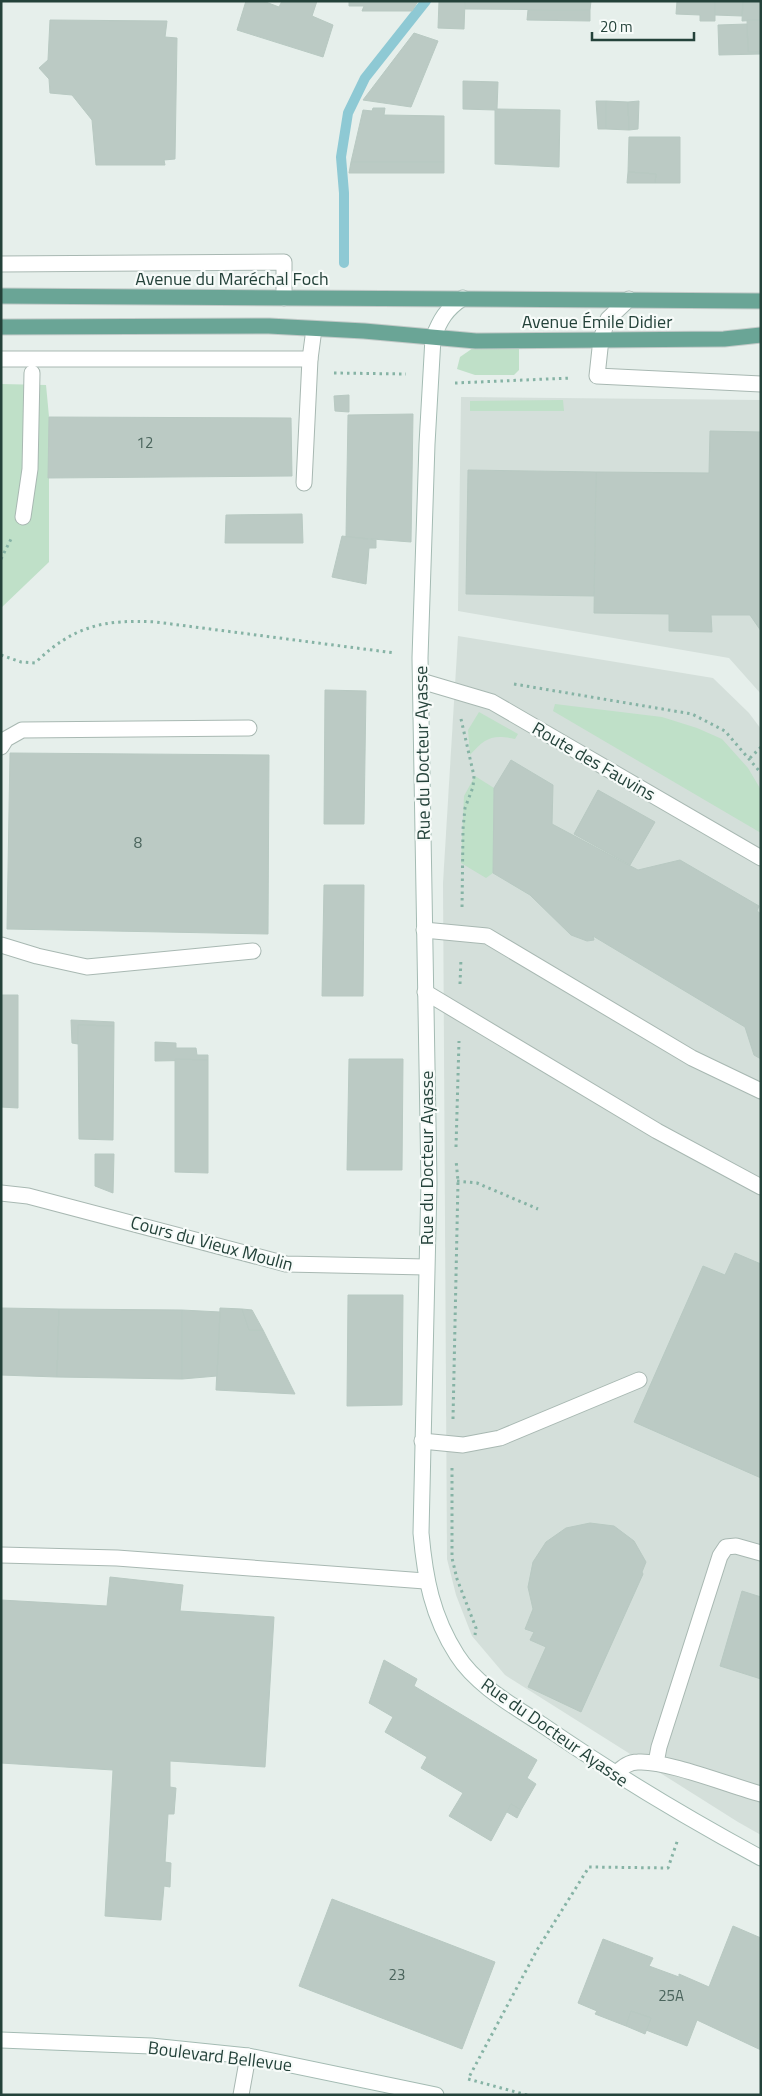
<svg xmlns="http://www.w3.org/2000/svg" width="762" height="2096" font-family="'Titillium Web',sans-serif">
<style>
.built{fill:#d4dfda}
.green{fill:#bfe0c8}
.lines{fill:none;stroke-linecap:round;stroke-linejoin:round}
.stream{stroke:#8ec9d4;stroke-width:10}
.building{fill:#bbcac4;stroke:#b8c9c2}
.lane-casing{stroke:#a8b8b2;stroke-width:17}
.street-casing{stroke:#a8b8b2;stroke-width:17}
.secondary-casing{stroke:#a4bbb3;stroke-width:17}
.primary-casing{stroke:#c2cac8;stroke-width:17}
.path{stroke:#86b3a5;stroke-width:3;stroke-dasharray:2.5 4;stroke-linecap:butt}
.lane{stroke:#fff;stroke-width:15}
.street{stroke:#fff;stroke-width:15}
.secondary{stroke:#fff;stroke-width:15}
.primary{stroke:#6aa596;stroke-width:15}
.labels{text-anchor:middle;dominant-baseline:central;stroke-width:4.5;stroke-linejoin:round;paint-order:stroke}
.number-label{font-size:15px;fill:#4a645c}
.street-label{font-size:18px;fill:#24423a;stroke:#f7fbf9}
</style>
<rect width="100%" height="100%" fill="#e6efeb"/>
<g class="built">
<path d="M 461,397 L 761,400 L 761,694 L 729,658 L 458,611 Z"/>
<path d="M 458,636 L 713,678 L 749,713 L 761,729 L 761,1835 L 738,1822 L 505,1675 L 472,1636 L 456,1595 L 447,1559 L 443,883 Z"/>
</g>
<g class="green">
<path d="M 473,348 L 519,348 L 519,370 L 514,375 L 475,375 L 457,369 L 460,357 Z"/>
<path d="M 1,384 L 46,385 L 49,417 L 49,562 L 1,608 Z"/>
<path d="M 563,400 L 564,411 L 470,411 L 470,401 Z"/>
<path d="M 555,704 L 662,717 L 697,728 L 722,739 L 748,768 L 761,790 L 761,833 L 553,711 Z"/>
<path d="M 479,712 L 518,734 L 515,739 C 492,734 485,738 470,755 L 468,730 Z"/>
<path d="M 475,776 L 494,788 L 493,873 L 486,878 L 461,863 L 464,796 Z"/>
</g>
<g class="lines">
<path class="stream" d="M 344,263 L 344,193 L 341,157 L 348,113 L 365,78 L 426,1"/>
</g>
<g class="building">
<path d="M 246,1 L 263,1 L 279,7 L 282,1 L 317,1 L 312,16 L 333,25 L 323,57 L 237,30 Z"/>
<path d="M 349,1 L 418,1 L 412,11 L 362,11 L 364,6 L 349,6 Z"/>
<path d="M 439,1 L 465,1 L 464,29 L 438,28 Z"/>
<path d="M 465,1 L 591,1 L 590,10 L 465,9 Z"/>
<path d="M 677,1 L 715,1 L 715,21 L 700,21 L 700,15 L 676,14 Z"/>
<path d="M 715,1 L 743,1 L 742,16 L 715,15 Z"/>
<path d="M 743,1 L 761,1 L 761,20 L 742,21 Z"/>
<path d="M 528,10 L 590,10 L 590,21 L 527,20 Z"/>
<path d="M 50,20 L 167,21 L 165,37 L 177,38 L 175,159 L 164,160 L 165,165 L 96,165 L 92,120 L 72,95 L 50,93 L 49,79 L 39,68 L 48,60 Z"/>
<path d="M 747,20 L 761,20 L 761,52 L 748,52 Z"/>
<path d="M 747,24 L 748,52 L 761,52 L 761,54 L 719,55 L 718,25 Z"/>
<path d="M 414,33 L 438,41 L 411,107 L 363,100 Z"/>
<path d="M 463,81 L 498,82 L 497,109 L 560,110 L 559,167 L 495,164 L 495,110 L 463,109 Z"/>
<path d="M 596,101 L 606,101 L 606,129 L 598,129 Z"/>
<path d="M 606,101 L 628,102 L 629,130 L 606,129 Z"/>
<path d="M 639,101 L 638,129 L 629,130 L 628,102 Z"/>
<path d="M 373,108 L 385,108 L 384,115 L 444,116 L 444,162 L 351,162 L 363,110 L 372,111 Z"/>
<path d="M 629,137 L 680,137 L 680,183 L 655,183 L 656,174 L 628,172 Z"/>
<path d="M 351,162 L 444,162 L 444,173 L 349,173 Z"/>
<path d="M 628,172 L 656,174 L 655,183 L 627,183 Z"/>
<path d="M 349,395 L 349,412 L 335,411 L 334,396 Z"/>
<path d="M 413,414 L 411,542 L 346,537 L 348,415 Z"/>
<path d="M 49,417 L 291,418 L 292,476 L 48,478 Z"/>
<path d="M 710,431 L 761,432 L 761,631 L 750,615 L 711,615 L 712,632 L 669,631 L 669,614 L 594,613 L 596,472 L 709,473 Z"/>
<path d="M 468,470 L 596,472 L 594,596 L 466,594 Z"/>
<path d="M 302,514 L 303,543 L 225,543 L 226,515 Z"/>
<path d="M 342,536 L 376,540 L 376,548 L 369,548 L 366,584 L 332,577 Z"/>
<path d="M 325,690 L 366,691 L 364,824 L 324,824 Z"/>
<path d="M 10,753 L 269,755 L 268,934 L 7,929 Z"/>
<path d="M 511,760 L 553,785 L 552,824 L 638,870 L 680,860 L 759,906 L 757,911 L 761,914 L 761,1059 L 754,1055 L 745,1027 L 593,936 L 594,940 L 587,941 L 571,935 L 530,895 L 493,873 L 494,788 Z"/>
<path d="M 598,790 L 655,822 L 630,865 L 574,834 Z"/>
<path d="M 324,885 L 364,885 L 363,996 L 322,996 Z"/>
<path d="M 1,995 L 18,995 L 18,1108 L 1,1107 Z"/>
<path d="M 71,1020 L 114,1022 L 114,1026 L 78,1025 L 78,1044 L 72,1043 Z"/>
<path d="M 78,1025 L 114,1026 L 113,1140 L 79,1139 Z"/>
<path d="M 155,1042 L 176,1043 L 176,1048 L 196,1048 L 197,1055 L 208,1055 L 208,1060 L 155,1061 Z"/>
<path d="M 175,1059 L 208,1060 L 208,1173 L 175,1172 Z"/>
<path d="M 349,1059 L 403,1059 L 402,1170 L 347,1170 Z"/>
<path d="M 95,1154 L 114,1154 L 113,1193 L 95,1186 Z"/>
<path d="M 735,1253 L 761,1264 L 761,1478 L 634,1422 L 703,1266 L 725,1275 Z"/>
<path d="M 348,1295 L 403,1295 L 402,1405 L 347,1406 Z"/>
<path d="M 1,1308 L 59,1309 L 57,1377 L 1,1375 Z"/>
<path d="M 220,1308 L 242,1309 L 249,1330 L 263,1330 L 295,1394 L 216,1390 Z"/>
<path d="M 59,1309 L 182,1310 L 182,1379 L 57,1377 Z"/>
<path d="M 242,1309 L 252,1310 L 263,1330 L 249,1330 Z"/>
<path d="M 182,1310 L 220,1312 L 217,1376 L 182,1379 Z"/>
<path d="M 590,1523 L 614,1526 L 634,1541 L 646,1562 L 642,1572 L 643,1574 L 581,1712 L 528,1687 L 546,1647 L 530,1640 L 534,1632 L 525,1629 L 533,1609 L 528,1587 L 533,1562 L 546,1542 L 566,1528 Z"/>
<path d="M 110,1577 L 183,1585 L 180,1611 L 274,1617 L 265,1767 L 170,1761 L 170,1787 L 176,1788 L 174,1814 L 168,1814 L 165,1862 L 171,1863 L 170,1887 L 164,1886 L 161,1920 L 105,1916 L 113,1770 L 1,1763 L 1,1600 L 107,1606 Z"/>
<path d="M 742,1591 L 761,1597 L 761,1679 L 720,1666 Z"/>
<path d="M 384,1660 L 417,1679 L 414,1686 L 537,1760 L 527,1778 L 536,1784 L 521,1810 L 511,1804 L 491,1841 L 449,1816 L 463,1793 L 421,1768 L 427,1757 L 385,1732 L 393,1717 L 369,1703 Z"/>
<path d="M 511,1804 L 521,1810 L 517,1818 L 507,1812 Z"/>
<path d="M 332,1899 L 495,1962 L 462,2049 L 299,1986 Z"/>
<path d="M 733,1926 L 761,1938 L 761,2050 L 697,2020 L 687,2046 L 646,2030 L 651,2018 L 631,2011 L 626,2026 L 595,2014 L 597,2011 L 578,2003 L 603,1939 L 653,1958 L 649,1966 L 679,1977 L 679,1974 L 709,1987 Z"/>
<path d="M 631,2011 L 651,2018 L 645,2034 L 626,2026 Z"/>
</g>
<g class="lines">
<defs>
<g id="lane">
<path d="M 1,264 L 284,262 L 284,298"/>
<path d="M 629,299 L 608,319 L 601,339 L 597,376 L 761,384"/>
<path d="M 1,359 L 310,359"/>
<path d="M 304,483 L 310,359 L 314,329"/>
<path d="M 1,747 L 6,739 L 22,730 L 249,728"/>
<path d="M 424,930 L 487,936 L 692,1058 L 761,1091"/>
<path d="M 1,945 L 37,956 L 87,967 L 253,951"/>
<path d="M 425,992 L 657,1131 L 761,1187"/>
<path d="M 422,1441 L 463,1445 L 500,1438 L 639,1380"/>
<path d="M 1,1555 L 117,1558 L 425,1581"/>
<path d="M 656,1763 L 659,1747 L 720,1556 L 726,1547 L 736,1546 L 761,1553"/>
</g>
<g id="street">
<path d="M 23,517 L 30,469 L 32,373"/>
<path d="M 421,681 L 492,702 L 761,858"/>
<path d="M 1,1193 L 28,1196 L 286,1264 L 426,1267"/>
<path d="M 615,1774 C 622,1768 628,1762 638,1762 C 666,1760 731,1786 761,1794"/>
<path d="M 241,2095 L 248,2056"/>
</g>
<g id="secondary">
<path d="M 463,298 C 446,309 440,320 433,338 L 427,444 L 420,658 L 429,1183 L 421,1533 C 425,1578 432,1616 457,1655 C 476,1685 512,1705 541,1724 C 612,1773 685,1817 761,1858"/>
<path d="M 1,2040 L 151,2046 L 248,2056 L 436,2095"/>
</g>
<g id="primary">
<path d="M 1,296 L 761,301"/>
<path d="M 1,327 L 269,326 L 364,331 L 476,341 L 724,339 L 761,335"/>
</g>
</defs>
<use href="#lane" class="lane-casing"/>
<use href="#street" class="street-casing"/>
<use href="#secondary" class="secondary-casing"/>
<use href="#primary" class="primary-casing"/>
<g class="path">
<path d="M 334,373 L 406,374"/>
<path d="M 455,383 L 571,378"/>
<path d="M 1,559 L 11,539"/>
<path d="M 1,655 L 21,662 L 35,663 C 73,626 104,619 156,622 L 395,653"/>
<path d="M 514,684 L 692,714 L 725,731 L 761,773"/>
<path d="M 461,719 L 474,776 L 473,787 L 465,808 L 463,829 L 462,909"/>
<path d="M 750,758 L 761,747"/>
<path d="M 460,984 L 461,958"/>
<path d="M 456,1147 L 459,1041"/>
<path d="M 457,1181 L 477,1183 L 538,1209"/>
<path d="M 453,1419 L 458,1181 L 456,1160"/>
<path d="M 452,1468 L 452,1558 L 457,1579 L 476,1628 L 475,1635"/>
<path d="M 527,2095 L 468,2079 L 537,1950 L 589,1867 L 668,1868 L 678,1839"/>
</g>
<use href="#lane" class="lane"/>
<use href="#street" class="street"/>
<use href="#secondary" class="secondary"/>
<use href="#primary" class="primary"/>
</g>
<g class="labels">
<g class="number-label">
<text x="145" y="442">12</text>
<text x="138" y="842">8</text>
<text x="397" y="1974">23</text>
<text x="671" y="1995">25A</text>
</g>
<g class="street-label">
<text x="232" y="278">Avenue du Maréchal Foch</text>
<text x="597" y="321">Avenue Émile Didier</text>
<text transform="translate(422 753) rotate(-91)">Rue du Docteur Ayasse</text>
<text transform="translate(594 761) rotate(30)">Route des Fauvins</text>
<text transform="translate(426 1158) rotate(-90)">Rue du Docteur Ayasse</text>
<text transform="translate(212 1243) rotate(15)">Cours du Vieux Moulin</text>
<text transform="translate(555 1732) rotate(35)">Rue du Docteur Ayasse</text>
<text transform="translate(220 2056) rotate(7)">Boulevard Bellevue</text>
</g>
</g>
<rect width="762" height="2096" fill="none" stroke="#24423a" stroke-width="5"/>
<path d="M592 32v8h102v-8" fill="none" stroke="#24423a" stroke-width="2.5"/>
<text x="600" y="32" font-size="15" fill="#24423a" stroke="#f7fbf9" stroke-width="4" paint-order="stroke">20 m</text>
</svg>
